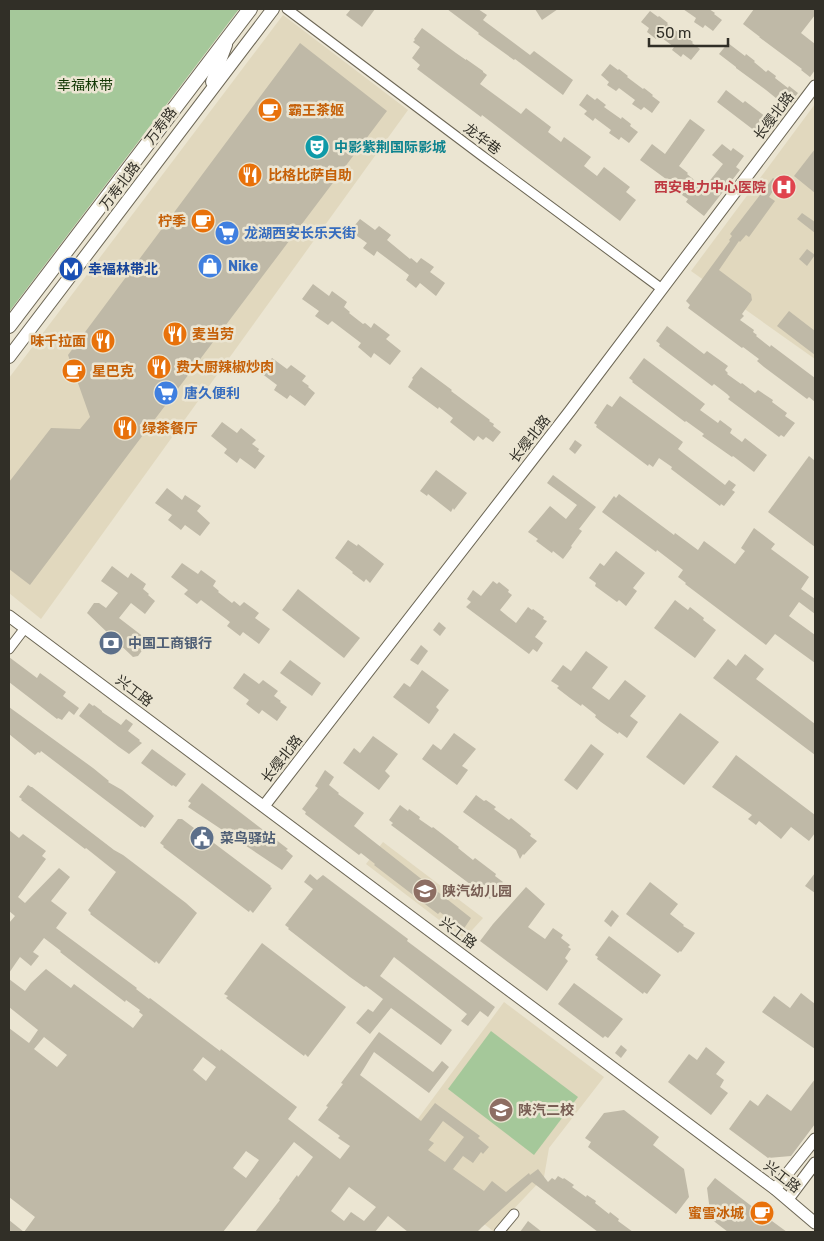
<svg xmlns="http://www.w3.org/2000/svg" width="824" height="1241" font-family="Rubik,'Noto Sans SC',sans-serif">
<style>
.built{fill:#e1d8be}
.green{fill:#a5c89a}
.building{fill:#bfb9a7;fill-rule:evenodd}
.lines{fill:none;stroke-linecap:round;stroke-linejoin:round}
.minor-casing{stroke:#6c6655;stroke-width:11}
.tertiary-casing{stroke:#6c6655;stroke-width:13}
.secondary-casing{stroke:#6c6655;stroke-width:14}
.primary-casing{stroke:#6c6655;stroke-width:16}
.minor{stroke:#fff;stroke-width:9}
.tertiary{stroke:#fff;stroke-width:11}
.secondary{stroke:#fff;stroke-width:12}
.primary{stroke:#fff;stroke-width:14}
.labels{text-anchor:middle;dominant-baseline:central;stroke-width:5;stroke-linejoin:round;paint-order:stroke}
.park-label{font-size:14px;fill:#103502;stroke:#ebe5d2}
.food-label{font-size:14px;font-weight:bold;fill:#c56008;stroke:#ebe5d2;text-anchor:start}
.street-label{font-size:14px;fill:#312f27;stroke:#ebe5d2}
.culture-label{font-size:14px;font-weight:bold;fill:#0d838f;stroke:#ebe5d2;text-anchor:start}
.health-label{font-size:14px;font-weight:bold;fill:#be3a42;stroke:#ebe5d2;text-anchor:end}
.shop-label{font-size:14px;font-weight:bold;fill:#366cbe;stroke:#ebe5d2;text-anchor:start}
.transit-label{font-size:14px;font-weight:bold;fill:#164399;stroke:#ebe5d2;text-anchor:start}
.service-label{font-size:14px;font-weight:bold;fill:#4e5e75;stroke:#ebe5d2;text-anchor:start}
.education-label{font-size:14px;font-weight:bold;fill:#785e54;stroke:#ebe5d2;text-anchor:start}
</style>
<rect width="100%" height="100%" fill="#ebe5d2"/>
<g class="built">
<path d="M 283,15 L 408,110 L 41,619 L 9,593 L 9,378 Z"/>
<path d="M 815,104 L 815,359 L 691,271 Z"/>
<path d="M 383,842 L 483,918 L 464,939 L 366,864 Z"/>
<path d="M 504,1002 L 604,1077 L 549,1148 L 544,1177 L 493,1231 L 474,1216 L 400,1143 Z"/>
</g>
<g class="green">
<path d="M 9,9 L 239,9 L 9,312 Z"/>
<path d="M 491,1031 L 578,1097 L 534,1155 L 448,1089 Z"/>
</g>
<g class="building">
<path d="M 351,9 L 375,9 L 362,27 L 346,15 Z"/>
<path d="M 447,9 L 478,9 L 487,15 L 483,20 L 530,55 L 534,51 L 573,80 L 563,95 L 515,59 L 514,60 L 478,34 L 479,33 Z"/>
<path d="M 535,9 L 558,9 L 542,20 Z"/>
<path d="M 683,9 L 709,9 L 715,13 L 714,14 L 722,20 L 713,31 L 705,25 L 703,28 L 694,22 L 696,18 Z"/>
<path d="M 754,9 L 815,9 L 815,15 L 801,33 L 815,44 L 815,70 L 810,77 L 801,70 L 802,69 L 759,37 L 760,37 L 743,24 Z"/>
<path d="M 650,11 L 658,17 L 659,16 L 668,23 L 667,24 L 683,36 L 684,35 L 693,42 L 692,43 L 700,49 L 691,60 L 683,54 L 681,57 L 672,50 L 674,47 L 658,35 L 656,39 L 647,32 L 649,28 L 641,22 Z"/>
<path d="M 422,28 L 456,53 L 466,60 L 466,59 L 483,71 L 483,72 L 487,75 L 480,84 L 521,114 L 526,108 L 551,127 L 548,132 L 561,142 L 564,137 L 591,157 L 584,166 L 597,176 L 604,167 L 630,187 L 626,192 L 636,200 L 620,221 L 482,115 L 481,117 L 417,69 L 420,65 L 412,58 L 420,47 L 413,42 L 415,40 L 414,39 Z"/>
<path d="M 300,43 L 387,111 L 30,585 L 9,569 L 9,482 L 51,428 L 80,429 L 90,417 L 68,355 Z"/>
<path d="M 728,43 L 745,56 L 746,54 L 755,61 L 754,62 L 766,72 L 768,70 L 776,76 L 775,78 L 788,88 L 789,86 L 798,93 L 787,107 L 766,90 L 736,68 L 736,67 L 719,54 Z"/>
<path d="M 610,64 L 618,70 L 619,69 L 628,76 L 627,77 L 643,89 L 644,88 L 653,95 L 652,96 L 660,102 L 652,113 L 644,107 L 641,110 L 632,104 L 635,100 L 619,88 L 616,91 L 607,85 L 609,82 L 601,75 Z"/>
<path d="M 726,90 L 743,103 L 745,101 L 775,124 L 764,138 L 755,131 L 717,102 Z"/>
<path d="M 587,94 L 595,100 L 597,98 L 606,105 L 604,107 L 621,119 L 622,117 L 631,124 L 630,126 L 638,132 L 629,143 L 621,137 L 619,140 L 609,133 L 611,130 L 595,118 L 593,121 L 584,114 L 587,111 L 579,105 Z"/>
<path d="M 690,119 L 705,130 L 679,166 L 688,173 L 687,174 L 704,188 L 723,164 L 712,155 L 722,144 L 731,151 L 733,148 L 744,156 L 736,167 L 740,170 L 704,216 L 686,202 L 688,199 L 682,195 L 683,193 L 676,188 L 677,187 L 640,160 L 652,144 L 665,154 Z"/>
<path d="M 815,149 L 815,193 L 794,176 Z"/>
<path d="M 773,178 L 779,182 L 769,197 L 775,201 L 749,237 L 746,235 L 740,242 L 739,241 L 719,270 L 751,294 L 752,300 L 742,314 L 744,316 L 740,320 L 754,330 L 753,332 L 757,335 L 756,336 L 770,347 L 771,345 L 815,378 L 815,402 L 809,397 L 807,399 L 764,367 L 757,361 L 759,359 L 743,347 L 742,348 L 688,308 L 690,305 L 686,301 L 730,241 L 729,240 L 732,236 L 730,234 Z"/>
<path d="M 802,213 L 815,222 L 815,233 L 797,219 Z"/>
<path d="M 360,219 L 375,230 L 379,226 L 391,235 L 387,240 L 410,259 L 411,258 L 417,263 L 421,258 L 434,267 L 430,272 L 445,283 L 436,296 L 420,283 L 416,288 L 406,280 L 409,275 L 377,251 L 374,256 L 363,248 L 367,243 L 350,231 Z"/>
<path d="M 807,249 L 815,255 L 807,266 L 799,259 Z"/>
<path d="M 313,284 L 329,296 L 332,291 L 347,302 L 344,307 L 350,312 L 349,313 L 363,324 L 365,323 L 371,328 L 374,323 L 390,335 L 386,339 L 401,351 L 390,365 L 374,353 L 371,358 L 358,347 L 361,343 L 332,321 L 328,325 L 315,316 L 319,311 L 302,299 Z"/>
<path d="M 789,311 L 815,331 L 815,355 L 777,326 Z"/>
<path d="M 667,326 L 704,354 L 707,351 L 728,366 L 725,370 L 728,373 L 727,374 L 741,384 L 742,383 L 755,393 L 758,390 L 773,400 L 772,402 L 787,413 L 785,416 L 795,423 L 784,437 L 781,435 L 779,437 L 728,399 L 730,397 L 727,394 L 714,384 L 712,386 L 659,346 L 660,344 L 656,341 Z"/>
<path d="M 272,358 L 287,369 L 291,365 L 306,376 L 302,381 L 309,386 L 308,387 L 315,393 L 305,406 L 290,395 L 287,399 L 274,390 L 277,385 L 261,373 Z"/>
<path d="M 644,358 L 705,404 L 700,410 L 718,423 L 720,420 L 732,429 L 730,433 L 742,442 L 745,438 L 767,455 L 754,472 L 733,456 L 732,457 L 715,445 L 702,436 L 704,434 L 686,421 L 685,422 L 632,382 L 633,381 L 629,378 Z"/>
<path d="M 421,367 L 452,390 L 451,391 L 490,420 L 489,421 L 494,424 L 493,426 L 501,432 L 493,442 L 486,437 L 483,440 L 478,436 L 474,441 L 450,422 L 453,418 L 439,407 L 438,409 L 408,387 L 413,379 L 412,378 Z"/>
<path d="M 620,396 L 683,442 L 678,449 L 683,453 L 725,485 L 729,480 L 736,485 L 732,490 L 735,492 L 724,506 L 721,504 L 720,506 L 671,469 L 672,467 L 659,458 L 653,467 L 649,464 L 648,466 L 596,427 L 597,425 L 594,423 L 607,404 L 612,407 Z"/>
<path d="M 222,422 L 237,433 L 241,428 L 256,440 L 252,444 L 259,449 L 258,451 L 265,456 L 255,469 L 240,458 L 237,463 L 224,453 L 227,449 L 211,436 Z"/>
<path d="M 575,440 L 582,445 L 575,454 L 569,449 Z"/>
<path d="M 809,456 L 815,461 L 815,547 L 768,512 Z"/>
<path d="M 436,470 L 467,493 L 454,510 L 453,508 L 451,512 L 428,494 L 427,496 L 420,491 Z"/>
<path d="M 553,475 L 596,507 L 579,529 L 582,531 L 571,546 L 572,547 L 563,559 L 553,551 L 552,553 L 536,541 L 538,539 L 528,532 L 550,506 L 566,519 L 577,505 L 547,483 Z"/>
<path d="M 167,488 L 182,500 L 185,495 L 201,506 L 197,511 L 210,523 L 200,536 L 185,525 L 181,530 L 168,520 L 172,515 L 155,503 Z"/>
<path d="M 619,494 L 674,535 L 675,533 L 698,550 L 704,541 L 735,564 L 745,551 L 741,548 L 754,528 L 775,544 L 771,549 L 809,577 L 801,589 L 815,599 L 815,614 L 799,602 L 789,616 L 815,635 L 815,663 L 775,634 L 766,645 L 685,584 L 686,583 L 678,577 L 683,570 L 657,550 L 656,552 L 602,512 L 614,496 L 616,498 Z"/>
<path d="M 348,540 L 357,546 L 358,544 L 384,564 L 370,583 L 366,579 L 364,582 L 352,573 L 353,572 L 335,558 Z"/>
<path d="M 616,551 L 645,573 L 633,588 L 637,591 L 626,606 L 619,600 L 617,602 L 595,586 L 596,583 L 589,578 L 600,563 L 604,566 Z"/>
<path d="M 182,563 L 198,574 L 201,570 L 216,581 L 213,586 L 219,591 L 218,592 L 232,603 L 234,601 L 240,606 L 244,602 L 259,613 L 255,618 L 270,629 L 259,644 L 243,632 L 240,636 L 227,626 L 230,622 L 201,600 L 197,604 L 184,594 L 188,590 L 171,577 Z"/>
<path d="M 112,566 L 128,578 L 131,573 L 146,584 L 143,589 L 149,594 L 148,595 L 155,601 L 145,614 L 131,603 L 119,618 L 149,641 L 138,656 L 133,657 L 87,613 L 94,603 L 99,603 L 106,608 L 118,593 L 101,581 Z"/>
<path d="M 493,581 L 497,584 L 499,582 L 509,590 L 508,592 L 512,595 L 500,610 L 516,623 L 528,607 L 532,610 L 533,609 L 544,617 L 543,619 L 547,621 L 535,637 L 543,643 L 537,652 L 533,649 L 529,654 L 466,607 L 471,602 L 467,599 L 473,590 L 481,596 Z"/>
<path d="M 298,589 L 360,638 L 344,658 L 282,610 Z"/>
<path d="M 675,600 L 688,610 L 690,607 L 704,618 L 703,620 L 716,630 L 695,658 L 654,628 Z"/>
<path d="M 439,622 L 446,628 L 440,636 L 433,630 Z"/>
<path d="M 421,645 L 428,651 L 418,665 L 410,660 Z"/>
<path d="M 586,651 L 608,667 L 592,688 L 609,700 L 625,680 L 646,696 L 630,716 L 638,722 L 627,738 L 619,732 L 618,734 L 601,722 L 595,717 L 596,715 L 582,704 L 581,706 L 570,698 L 557,688 L 559,686 L 551,681 L 563,665 L 571,671 Z"/>
<path d="M 745,654 L 764,669 L 756,679 L 815,724 L 815,755 L 713,678 L 728,659 L 736,666 Z"/>
<path d="M 9,657 L 37,678 L 40,673 L 66,692 L 63,696 L 79,708 L 74,715 L 69,711 L 62,720 L 58,718 L 57,719 L 9,682 Z"/>
<path d="M 290,660 L 321,683 L 312,696 L 280,673 Z"/>
<path d="M 422,670 L 449,690 L 436,707 L 439,710 L 429,724 L 393,697 L 404,683 L 410,687 Z"/>
<path d="M 244,673 L 259,684 L 263,680 L 278,691 L 274,696 L 281,701 L 280,702 L 287,707 L 277,721 L 262,710 L 259,714 L 246,704 L 249,700 L 233,688 Z"/>
<path d="M 89,703 L 93,706 L 94,705 L 102,711 L 102,712 L 121,725 L 126,719 L 133,724 L 128,731 L 140,740 L 139,741 L 142,743 L 129,754 L 119,747 L 79,716 Z"/>
<path d="M 9,707 L 93,768 L 109,781 L 108,782 L 122,790 L 151,813 L 154,816 L 145,828 L 142,826 L 141,827 L 41,751 L 40,753 L 38,752 L 35,755 L 9,734 Z"/>
<path d="M 680,713 L 719,742 L 684,785 L 646,757 Z"/>
<path d="M 454,733 L 476,749 L 462,766 L 468,770 L 457,785 L 422,759 L 433,744 L 441,750 Z"/>
<path d="M 373,736 L 398,754 L 385,771 L 390,776 L 379,790 L 343,763 L 354,748 L 360,753 Z"/>
<path d="M 591,744 L 604,754 L 577,790 L 564,780 Z"/>
<path d="M 152,749 L 186,774 L 176,787 L 173,785 L 172,786 L 141,763 Z"/>
<path d="M 736,755 L 815,815 L 815,833 L 809,841 L 791,827 L 781,839 L 759,821 L 756,825 L 748,819 L 752,815 L 712,787 Z"/>
<path d="M 325,770 L 334,777 L 329,785 L 339,793 L 338,794 L 364,813 L 354,826 L 471,918 L 463,930 L 440,912 L 438,914 L 374,865 L 375,864 L 361,853 L 359,855 L 305,814 L 306,812 L 302,809 L 318,788 L 315,786 Z"/>
<path d="M 202,783 L 288,849 L 286,850 L 293,856 L 282,870 L 188,807 L 191,803 L 188,801 Z"/>
<path d="M 28,785 L 31,787 L 32,787 L 114,850 L 123,855 L 186,903 L 197,913 L 159,964 L 156,961 L 155,963 L 90,914 L 91,913 L 88,910 L 116,872 L 86,848 L 85,849 L 21,800 L 22,799 L 19,797 Z"/>
<path d="M 476,795 L 484,801 L 486,800 L 496,807 L 494,809 L 509,820 L 511,818 L 531,834 L 530,836 L 537,841 L 524,855 L 523,854 L 520,859 L 516,850 L 463,812 Z"/>
<path d="M 400,805 L 408,811 L 409,809 L 420,817 L 419,819 L 432,828 L 433,827 L 459,847 L 458,848 L 473,860 L 475,858 L 496,874 L 495,876 L 503,882 L 490,899 L 391,825 L 393,823 L 389,820 Z"/>
<path d="M 178,819 L 182,819 L 271,886 L 270,887 L 272,888 L 253,913 L 250,910 L 249,912 L 163,847 L 164,846 L 160,843 Z"/>
<path d="M 9,830 L 19,838 L 23,834 L 46,851 L 42,856 L 46,859 L 18,897 L 25,903 L 59,868 L 70,877 L 51,901 L 67,913 L 56,928 L 137,988 L 136,989 L 149,999 L 150,998 L 220,1051 L 221,1049 L 297,1107 L 288,1119 L 340,1159 L 350,1146 L 338,1138 L 340,1136 L 318,1120 L 328,1107 L 326,1106 L 343,1084 L 341,1083 L 379,1032 L 433,1072 L 442,1061 L 449,1067 L 429,1093 L 374,1052 L 360,1075 L 421,1121 L 435,1103 L 480,1136 L 478,1138 L 489,1147 L 483,1154 L 481,1152 L 473,1163 L 463,1156 L 453,1169 L 484,1191 L 492,1181 L 506,1192 L 529,1173 L 530,1175 L 538,1169 L 548,1182 L 552,1178 L 555,1180 L 558,1176 L 563,1179 L 564,1178 L 574,1185 L 572,1187 L 586,1197 L 587,1195 L 596,1201 L 595,1203 L 609,1214 L 610,1212 L 619,1219 L 618,1221 L 633,1232 L 598,1232 L 532,1182 L 482,1227 L 477,1232 L 408,1232 L 388,1216 L 375,1232 L 255,1232 L 280,1200 L 279,1199 L 297,1175 L 298,1177 L 313,1157 L 294,1142 L 223,1232 L 9,1232 L 9,1220 L 24,1232 L 35,1217 L 9,1197 L 9,1028 L 29,1043 L 38,1030 L 9,1007 L 9,979 L 25,991 L 31,983 L 46,969 L 71,988 L 74,984 L 133,1028 L 143,1015 L 139,1012 L 140,1010 L 126,1000 L 125,1002 L 96,980 L 60,952 L 61,951 L 44,938 L 33,952 L 39,956 L 31,966 L 20,957 L 9,973 L 9,923 L 15,916 L 9,911 ZM 44,1037 L 67,1055 L 57,1067 L 34,1049 ZM 203,1057 L 216,1067 L 206,1081 L 193,1070 ZM 443,1121 L 464,1137 L 445,1162 L 428,1150 L 434,1143 L 429,1140 ZM 246,1151 L 259,1160 L 246,1178 L 233,1168 ZM 349,1187 L 376,1207 L 364,1221 L 351,1212 L 344,1221 L 331,1211 Z"/>
<path d="M 815,873 L 815,893 L 805,886 Z"/>
<path d="M 310,874 L 317,880 L 323,875 L 408,939 L 407,941 L 495,1007 L 488,1017 L 480,1011 L 468,1026 L 461,1021 L 467,1014 L 394,957 L 380,976 L 452,1030 L 441,1045 L 391,1008 L 370,1034 L 356,1023 L 368,1009 L 373,1012 L 383,999 L 366,986 L 364,987 L 350,977 L 288,929 L 289,928 L 285,925 L 313,889 L 304,882 Z"/>
<path d="M 650,882 L 678,904 L 670,914 L 684,925 L 683,926 L 695,933 L 681,952 L 680,951 L 678,953 L 626,914 Z"/>
<path d="M 526,887 L 545,904 L 528,927 L 545,939 L 553,928 L 563,935 L 561,938 L 570,945 L 568,947 L 571,949 L 565,958 L 568,961 L 547,991 L 480,941 L 493,924 Z"/>
<path d="M 612,910 L 619,916 L 611,927 L 604,921 Z"/>
<path d="M 609,936 L 661,975 L 647,994 L 644,992 L 643,994 L 597,959 L 598,957 L 595,955 Z"/>
<path d="M 262,943 L 346,1007 L 308,1057 L 305,1054 L 304,1056 L 289,1045 L 226,998 L 228,996 L 224,994 Z"/>
<path d="M 574,983 L 623,1019 L 608,1038 L 605,1036 L 603,1038 L 558,1004 Z"/>
<path d="M 801,993 L 815,1004 L 815,1049 L 762,1012 L 774,996 L 790,1008 Z"/>
<path d="M 621,1045 L 627,1050 L 621,1058 L 615,1053 Z"/>
<path d="M 706,1047 L 725,1062 L 716,1074 L 724,1080 L 720,1087 L 728,1093 L 711,1115 L 668,1082 L 689,1054 L 697,1060 Z"/>
<path d="M 815,1079 L 815,1124 L 791,1156 L 768,1158 L 729,1129 L 750,1100 L 758,1106 L 767,1094 L 791,1111 Z"/>
<path d="M 624,1110 L 659,1137 L 653,1145 L 684,1169 L 689,1197 L 676,1214 L 588,1147 L 591,1142 L 585,1138 L 604,1113 Z"/>
<path d="M 715,1178 L 754,1208 L 787,1232 L 728,1232 L 711,1219 L 707,1188 Z"/>
<path d="M 528,1221 L 542,1232 L 520,1232 Z"/>
</g>
<g class="lines">
<defs>
<g id="minor">
<path d="M 287,9 L 481,155 L 662,289"/>
<path d="M 9,649 L 25,628"/>
<path d="M 499,1232 L 514,1214"/>
</g>
<g id="tertiary">
<path d="M 9,616 L 775,1189 L 815,1223"/>
<path d="M 264,806 L 570,411 L 815,86"/>
<path d="M 775,1189 L 815,1139"/>
<path d="M 788,1199 L 815,1163"/>
</g>
<g id="secondary">
<path d="M 212,82 L 226,45"/>
<path d="M 9,357 L 273,9"/>
</g>
<path id="primary" d="M 9,326 L 250,9"/>
</defs>
<use href="#minor" class="minor-casing"/>
<use href="#tertiary" class="tertiary-casing"/>
<use href="#secondary" class="secondary-casing"/>
<use href="#primary" class="primary-casing"/>
<use href="#minor" class="minor"/>
<use href="#tertiary" class="tertiary"/>
<use href="#secondary" class="secondary"/>
<use href="#primary" class="primary"/>
</g>
<defs>
<symbol id="cafe-disc" viewBox="-11 -11 22 22"><circle r="9.5" fill="#e8710a" stroke="#ebe5d2"/><path d="M-5.5-4.5H6V0H3Q3 3.5 0 3.5H-2.5Q-5.5 3.5-5.5 0ZM3-3.2v2h1.7v-2ZM-6 4.5H4V6H-6Z" fill="#fff"/></symbol>
<symbol id="theatre-disc" viewBox="-11 -11 22 22"><circle r="9.5" fill="#0f9aa8" stroke="#ebe5d2"/><path d="M-5-5.5Q0-4 5-5.5V0Q5 5 0 6Q-5 5-5 0ZM-3.3-2.5H-1v1.5H-3.3ZM1-2.5H3.3v1.5H1ZM-2.8 1Q0 5.5 2.8 1Z" fill="#fff"/></symbol>
<symbol id="restaurant-disc" viewBox="-11 -11 22 22"><circle r="9.5" fill="#e8710a" stroke="#ebe5d2"/><path d="M-5-6h1v4h1v-4h1v4h1v-4h1v5L-1.5 .5V6h-2V.5L-5-1ZM5-6V6H3V1.5H1.5Q1.5-4 5-6Z" fill="#fff"/></symbol>
<symbol id="hospital-disc" viewBox="-11 -11 22 22"><circle r="9.5" fill="#e0444e" stroke="#ebe5d2"/><path d="M-5-5h3v3.5h4V-5h3V5h-3V1.5h-4V5h-3Z" fill="#fff"/></symbol>
<symbol id="supermarket-disc" viewBox="-11 -11 22 22"><circle r="9.5" fill="#3f7fe0" stroke="#ebe5d2"/><path d="M-6-5.5h2.5l.6 2H6L4.5 2H-2.5L-4.4-4H-6ZM-1.5 3.2a1.3 1.3 0 1 0 .1 0ZM3 3.2a1.3 1.3 0 1 0 .1 0Z" fill="#fff"/></symbol>
<symbol id="shop-disc" viewBox="-11 -11 22 22"><circle r="9.5" fill="#3f7fe0" stroke="#ebe5d2"/><path d="M-5-2.5h2.3a2.7 3.5 0 0 1 5.4 0H5L5.5 6h-11ZM-1.5-2.5h3a1.5 2.3 0 0 0-3 0Z" fill="#fff"/></symbol>
<symbol id="metro-disc" viewBox="-11 -11 22 22"><circle r="9.5" fill="#1a4fb4" stroke="#ebe5d2"/><path d="M-5.5 5V-5H-3L0 0L3-5H5.5V5H3V-.5L0 4L-3-.5V5Z" fill="#fff"/></symbol>
<symbol id="bank-disc" viewBox="-11 -11 22 22"><circle r="9.5" fill="#5c6f8a" stroke="#ebe5d2"/><path d="M-6-4H6V4H-6ZM0-2.3a2.3 2.3 0 1 0 0 4.6a2.3 2.3 0 1 0 0-4.6Z" fill="#fff"/></symbol>
<symbol id="civic-disc" viewBox="-11 -11 22 22"><circle r="9.5" fill="#5c6f8a" stroke="#ebe5d2"/><path d="M-.6-6.5H3V-4.5H.6V-3L4-1V1h2V6H-6V1h2V-1L-.6-3ZM-1.2 2.5V6h2.4V2.5Z" fill="#fff"/></symbol>
<symbol id="school-disc" viewBox="-11 -11 22 22"><circle r="9.5" fill="#8d6e63" stroke="#ebe5d2"/><path d="M0-5L7-2L0 1L-7-2ZM-4 1L0 2.5L4 1V4Q0 6-4 4Z" fill="#fff"/></symbol>
</defs>
<g fill-rule="evenodd">
<use href="#cafe-disc" x="256" y="96" width="28" height="28"/>
<use href="#theatre-disc" x="303" y="133" width="28" height="28"/>
<use href="#restaurant-disc" x="236" y="161" width="28" height="28"/>
<use href="#hospital-disc" x="770" y="173" width="28" height="28"/>
<use href="#cafe-disc" x="189" y="207" width="28" height="28"/>
<use href="#supermarket-disc" x="213" y="219" width="28" height="28"/>
<use href="#shop-disc" x="196" y="252" width="28" height="28"/>
<use href="#metro-disc" x="57" y="255" width="28" height="28"/>
<use href="#restaurant-disc" x="161" y="320" width="28" height="28"/>
<use href="#restaurant-disc" x="89" y="327" width="28" height="28"/>
<use href="#restaurant-disc" x="145" y="353" width="28" height="28"/>
<use href="#cafe-disc" x="60" y="357" width="28" height="28"/>
<use href="#supermarket-disc" x="152" y="379" width="28" height="28"/>
<use href="#restaurant-disc" x="111" y="414" width="28" height="28"/>
<use href="#bank-disc" x="97" y="629" width="28" height="28"/>
<use href="#civic-disc" x="188" y="824" width="28" height="28"/>
<use href="#school-disc" x="411" y="877" width="28" height="28"/>
<use href="#school-disc" x="487" y="1096" width="28" height="28"/>
<use href="#cafe-disc" x="748" y="1199" width="28" height="28"/>
</g>
<g class="labels">
<g class="park-label">
<text x="85" y="85">幸福林带</text>
</g>
<g class="food-label">
<text x="288" y="110">霸王茶姬</text>
<text x="268" y="175">比格比萨自助</text>
<text x="186" y="221" text-anchor="end">柠季</text>
<text x="192" y="334">麦当劳</text>
<text x="86" y="341" text-anchor="end">味千拉面</text>
<text x="176" y="367">费大厨辣椒炒肉</text>
<text x="92" y="371">星巴克</text>
<text x="142" y="428">绿茶餐厅</text>
<text x="744" y="1213" text-anchor="end">蜜雪冰城</text>
</g>
<g class="street-label">
<text transform="translate(774 116) rotate(-53)">长缨北路</text>
<text transform="translate(161 126) rotate(-53)">万寿路</text>
<text transform="translate(482 139) rotate(37)">龙华巷</text>
<text transform="translate(120 186) rotate(-53)">万寿北路</text>
<text transform="translate(530 439) rotate(-52)">长缨北路</text>
<text transform="translate(134 691) rotate(37)">兴工路</text>
<text transform="translate(282 759) rotate(-52)">长缨北路</text>
<text transform="translate(458 933) rotate(37)">兴工路</text>
<text transform="translate(782 1177) rotate(38)">兴工路</text>
</g>
<g class="culture-label">
<text x="334" y="147">中影紫荆国际影城</text>
</g>
<g class="health-label">
<text x="766" y="187">西安电力中心医院</text>
</g>
<g class="shop-label">
<text x="244" y="233">龙湖西安长乐天街</text>
<text x="228" y="266">Nike</text>
<text x="184" y="393">唐久便利</text>
</g>
<g class="transit-label">
<text x="88" y="269">幸福林带北</text>
</g>
<g class="service-label">
<text x="128" y="643">中国工商银行</text>
<text x="220" y="838">菜鸟驿站</text>
</g>
<g class="education-label">
<text x="442" y="891">陕汽幼儿园</text>
<text x="518" y="1110">陕汽二校</text>
</g>
</g>
<rect width="824" height="1241" fill="none" stroke="#312f27" stroke-width="20"/>
<path d="M649 38v8h79v-8" fill="none" stroke="#312f27" stroke-width="2.5"/>
<text x="656" y="38" font-size="15" fill="#312f27" stroke="#ebe5d2" stroke-width="4" paint-order="stroke">50 m</text>
</svg>
